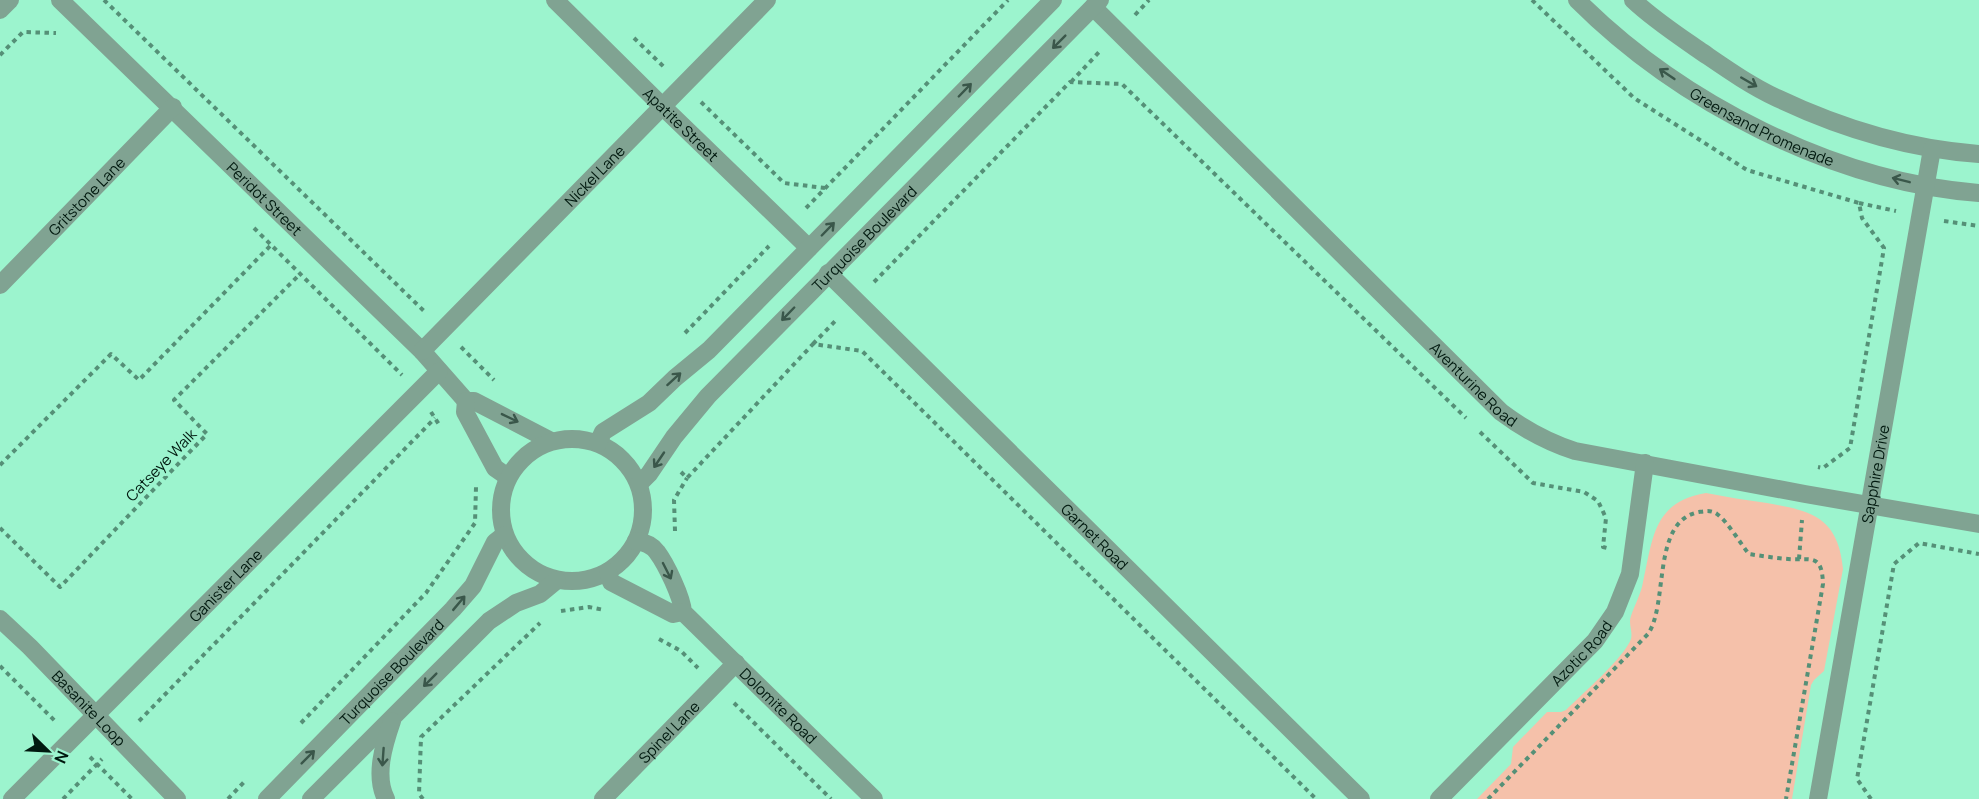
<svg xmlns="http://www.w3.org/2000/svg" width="1979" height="799" font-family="Manrope,sans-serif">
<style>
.green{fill:#f5c1aa}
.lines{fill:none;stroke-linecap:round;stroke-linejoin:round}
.path{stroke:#559077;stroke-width:4;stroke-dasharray:4.5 4.5;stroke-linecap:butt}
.minor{stroke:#80a392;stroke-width:18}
.oneway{stroke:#3a574a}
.labels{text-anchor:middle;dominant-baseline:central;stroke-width:5;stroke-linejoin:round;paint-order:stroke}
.street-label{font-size:15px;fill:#00190f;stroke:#9cf4ce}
</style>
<rect width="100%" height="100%" fill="#9cf4ce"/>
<path class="green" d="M 1706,493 C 1726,497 1746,500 1767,503 C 1812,511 1838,517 1843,569 L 1824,671 L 1814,680 L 1811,685 L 1792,799 L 1477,799 L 1511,764 L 1513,747 L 1547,712 L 1561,712 L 1566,710 C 1582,694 1624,658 1631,639 C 1633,631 1628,624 1631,616 C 1635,604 1641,594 1643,582 C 1653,538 1653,502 1706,493 Z"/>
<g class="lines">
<g class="path">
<path d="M 104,0 L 426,313"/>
<path d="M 1532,0 L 1634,98 L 1747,170 L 1859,203 L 1862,218 L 1884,248 L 1850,448 L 1823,468 L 1818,467"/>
<path d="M 1135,15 L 1149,0"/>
<path d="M 634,38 L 665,68"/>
<path d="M 0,55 L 23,32 L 56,33"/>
<path d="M 1071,82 L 1101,50"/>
<path d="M 701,102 L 784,183 L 825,188"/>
<path d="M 1859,203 L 1896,211"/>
<path d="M 806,208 L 1008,0"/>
<path d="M 1944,221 L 1979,226"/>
<path d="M 254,228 L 402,375"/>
<path d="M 874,282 L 1070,82 L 1122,84 L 1466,418"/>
<path d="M 685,333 L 769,246"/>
<path d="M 813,344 L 837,319"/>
<path d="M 461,347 L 494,380"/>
<path d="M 431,412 L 440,426"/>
<path d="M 1480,432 L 1533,483 L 1584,492 L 1598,501 L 1606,518 L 1603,547 L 1607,548"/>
<path d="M 0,465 L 111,354 L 139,380 L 271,245"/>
<path d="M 681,472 L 687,478 L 813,344 L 862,351 L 1316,799"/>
<path d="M 0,528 L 60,587 L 207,434 L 174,400 L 300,274"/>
<path d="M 675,531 L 674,500 L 687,478"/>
<path d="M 1799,559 L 1802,520"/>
<path d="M 561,611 L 589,607 L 604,610"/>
<path d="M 659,639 L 681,651 L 698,668"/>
<path d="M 0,666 L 56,722"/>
<path d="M 734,703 L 831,799"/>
<path d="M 139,721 L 435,418"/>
<path d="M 301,723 L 426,593 L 475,523 L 476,487"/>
<path d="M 90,757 L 132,799"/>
<path d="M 63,799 L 102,759"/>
<path d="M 228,799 L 246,780"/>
<path d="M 423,799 L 419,794 L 421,737 L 540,623"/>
<path d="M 1488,799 L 1648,634 C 1669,603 1651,521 1699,512 C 1706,511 1711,510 1717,514 C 1728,522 1740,543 1749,554 C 1762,556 1775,558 1788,559 C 1810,561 1822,552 1823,584 L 1786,799"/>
<path d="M 1871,799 L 1857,779 L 1894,564 L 1919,543 L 1979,554"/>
</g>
<g class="minor">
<path id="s1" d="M 60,0 L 422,351 L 466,401 L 474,401 L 551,441"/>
<path id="s2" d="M 555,0 L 663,107 L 809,248"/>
<path id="s3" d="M 1577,0 C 1679,102 1834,182 1979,193"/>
<path d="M 1633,0 C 1653,19 1676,34 1699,50 C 1724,67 1749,85 1777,98 C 1840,128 1910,149 1979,154"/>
<path id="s4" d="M 1093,7 L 1501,412 C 1525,430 1547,442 1575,451 L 1805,494 L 1979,524"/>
<path d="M 0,10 L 10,0"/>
<path id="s5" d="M 828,273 L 1361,799"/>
<path id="s6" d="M 0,285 L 173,107"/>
<path id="s7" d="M 422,351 L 767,0"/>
<path d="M 466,401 L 465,412 L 495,468 L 508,477"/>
<circle cx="572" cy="510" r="71"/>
<path d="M 598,443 L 603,432 L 649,403 L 675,378 L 709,350 L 1053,0"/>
<path id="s8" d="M 639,484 L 649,474 L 674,437 L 708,396 L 1100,0"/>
<path id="s9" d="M 636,541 C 644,542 652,545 657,552 C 666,564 682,597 683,612 L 874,799"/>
<path d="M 608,572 L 611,582 L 673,614 L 683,612"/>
<path id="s10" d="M 0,619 L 30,647 L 177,799"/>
<path id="s11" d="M 12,799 L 439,371"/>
<path id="s12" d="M 267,799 L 453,609 L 473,586 L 495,542 L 504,535"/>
<path d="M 311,799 L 489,621 L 516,603 L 540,594 L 557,580"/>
<path d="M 386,799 C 374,776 384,744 392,721"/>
<path id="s13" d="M 603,799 L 736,663"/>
<path id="s14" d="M 1439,799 L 1595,641 L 1615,612 L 1630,574 L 1645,463"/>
<path id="s15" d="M 1818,799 L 1932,149"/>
</g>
</g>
<defs><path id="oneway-shaft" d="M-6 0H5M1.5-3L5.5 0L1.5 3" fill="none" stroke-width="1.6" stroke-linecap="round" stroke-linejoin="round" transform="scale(1.5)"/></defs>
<g class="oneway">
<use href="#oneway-shaft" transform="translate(1059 42) rotate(135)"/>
<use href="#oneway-shaft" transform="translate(1667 74) rotate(-146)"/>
<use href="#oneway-shaft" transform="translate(1749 82) rotate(30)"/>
<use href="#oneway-shaft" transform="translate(965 90) rotate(-46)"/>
<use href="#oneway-shaft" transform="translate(1901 180) rotate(-166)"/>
<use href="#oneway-shaft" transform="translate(828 229) rotate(-46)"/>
<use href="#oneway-shaft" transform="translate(788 314) rotate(134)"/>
<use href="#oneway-shaft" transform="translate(674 379) rotate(-42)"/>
<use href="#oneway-shaft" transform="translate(510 418) rotate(26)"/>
<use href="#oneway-shaft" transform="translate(659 460) rotate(124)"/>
<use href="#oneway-shaft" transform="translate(667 571) rotate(63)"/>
<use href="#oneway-shaft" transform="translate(459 603) rotate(-50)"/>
<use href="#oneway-shaft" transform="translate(430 680) rotate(135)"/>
<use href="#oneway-shaft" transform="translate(308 757) rotate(-45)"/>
<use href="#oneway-shaft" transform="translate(383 757) rotate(94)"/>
</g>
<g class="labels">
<g class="street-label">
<text stroke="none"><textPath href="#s2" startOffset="177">Apatite Street</textPath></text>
<text stroke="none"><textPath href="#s3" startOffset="226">Greensand Promenade</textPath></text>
<text stroke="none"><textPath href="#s7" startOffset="246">Nickel Lane</textPath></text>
<text stroke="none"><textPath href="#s6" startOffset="124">Gritstone Lane</textPath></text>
<text stroke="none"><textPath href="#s1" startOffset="285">Peridot Street</textPath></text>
<text stroke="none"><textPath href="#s8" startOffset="334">Turquoise Boulevard</textPath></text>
<text stroke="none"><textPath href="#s4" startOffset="536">Aventurine Road</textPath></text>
<text transform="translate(161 465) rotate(-46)">Catseye Walk</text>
<text stroke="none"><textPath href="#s15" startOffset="330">Sapphire Drive</textPath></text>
<text stroke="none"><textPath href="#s5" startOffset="375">Garnet Road</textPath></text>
<text stroke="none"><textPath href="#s11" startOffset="302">Ganister Lane</textPath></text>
<text stroke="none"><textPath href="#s14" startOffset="204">Azotic Road</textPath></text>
<text stroke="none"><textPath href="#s12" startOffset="178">Turquoise Boulevard</textPath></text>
<text stroke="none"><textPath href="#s9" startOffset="224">Dolomite Road</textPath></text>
<text stroke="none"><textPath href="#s10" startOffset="126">Basanite Loop</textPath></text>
<text stroke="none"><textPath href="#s13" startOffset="94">Spinel Lane</textPath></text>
</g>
</g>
<g transform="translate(48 751) rotate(114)" stroke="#9cf4ce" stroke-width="4.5" paint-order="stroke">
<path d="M0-4.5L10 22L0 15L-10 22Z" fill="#00190f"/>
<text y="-9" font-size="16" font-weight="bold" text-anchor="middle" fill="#00190f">N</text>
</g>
</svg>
